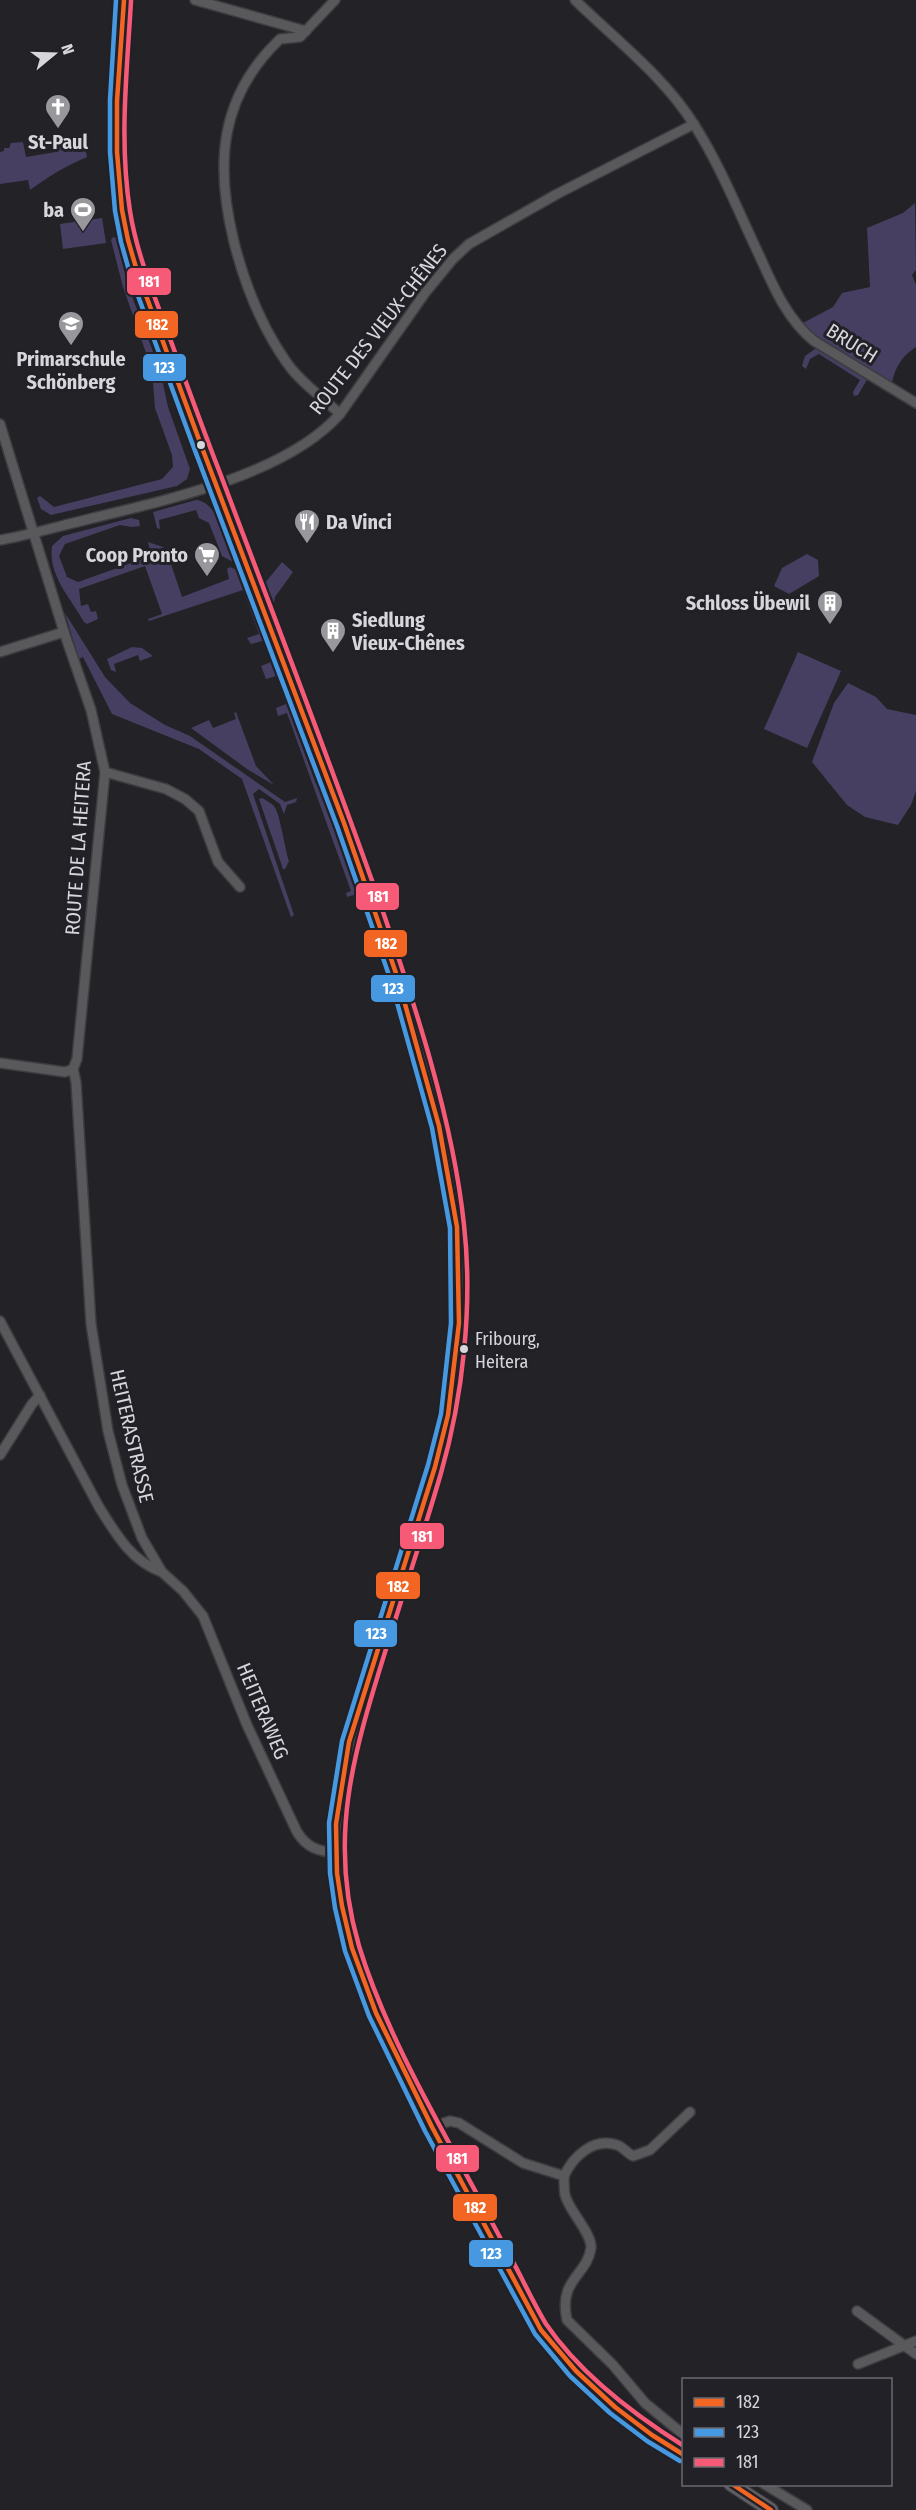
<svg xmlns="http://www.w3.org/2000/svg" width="916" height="2510" font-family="'Fira Sans Condensed',sans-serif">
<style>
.green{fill:#463f62}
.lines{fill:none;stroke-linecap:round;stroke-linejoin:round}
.minor-casing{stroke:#3d3c40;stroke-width:12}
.secondary-casing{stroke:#3d3c40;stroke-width:16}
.minor{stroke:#59595c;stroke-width:9}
.secondary{stroke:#5f5e63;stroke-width:14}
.bus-1-casing{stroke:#222127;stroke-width:9}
.bus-2-casing{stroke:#222127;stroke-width:9}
.bus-3-casing{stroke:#222127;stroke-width:9}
.bus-1{stroke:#f26522;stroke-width:4.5}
.bus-2{stroke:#4699e1;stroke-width:4.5}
.bus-3{stroke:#f75a77;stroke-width:4.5}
.bus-dot{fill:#d7d6da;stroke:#222127;stroke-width:2}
.labels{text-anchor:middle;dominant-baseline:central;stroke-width:6;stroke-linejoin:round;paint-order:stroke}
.bus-label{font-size:18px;fill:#d7d6da;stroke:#222127;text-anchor:start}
.poi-label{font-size:20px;font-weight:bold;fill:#d7d6da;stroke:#222127;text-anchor:end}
.street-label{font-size:20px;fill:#d7d6da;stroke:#222127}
.line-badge{stroke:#222127;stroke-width:2}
.badge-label{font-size:16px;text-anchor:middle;font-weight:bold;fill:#fff}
</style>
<rect width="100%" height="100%" fill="#232226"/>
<g class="green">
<path d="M 23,142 L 26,157 L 56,152 L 55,147 L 84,143 L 87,157 C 65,166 48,177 30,190 L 28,180 L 0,184 L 0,152 L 4,151 L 4,148 L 9,148 L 11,143 Z"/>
<path d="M 915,203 L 916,270 L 912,275 L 916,285 L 916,347 C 902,356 896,366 892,382 C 865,366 822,348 803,323 L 833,307 L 842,293 L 870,287 L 867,228 L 903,213 Z"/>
<path d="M 102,218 L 106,243 L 63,249 L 60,224 Z"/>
<path d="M 113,237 L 116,238 L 128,286 L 160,370 L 168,407 L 190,469 L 187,479 L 177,486 L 51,515 L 41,509 L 37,498 L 40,496 L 54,507 L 162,479 L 173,467 L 172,455 L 155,408 L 152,370 L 123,287 L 111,240 Z"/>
<path d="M 815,349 L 820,349 L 868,378 L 858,395 L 854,396 L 853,392 L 860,380 L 819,354 L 810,359 L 806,369 L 802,366 L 805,356 Z"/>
<path d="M 196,500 C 219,502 226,543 233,562 L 222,556 L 209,523 L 199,518 L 196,510 L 159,520 L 160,529 L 157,528 L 153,512 Z"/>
<path d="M 131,518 L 139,520 L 140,526 L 132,527 L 120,525 L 65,544 L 59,556 L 67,577 L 78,582 L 151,556 L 148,542 L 163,547 L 167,552 L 182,597 L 229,579 L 227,569 L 230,567 L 237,570 L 263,637 L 262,641 L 251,644 L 247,638 L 259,634 L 243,590 L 149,621 L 148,619 L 162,614 L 145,566 L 79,589 L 81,606 L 88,604 L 91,612 L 96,611 L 98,619 L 87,624 L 84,622 C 71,598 48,576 52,546 L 63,536 Z"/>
<path d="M 807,554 L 818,560 L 819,576 L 789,594 L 774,586 L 782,568 Z"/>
<path d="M 282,562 L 293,572 L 275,597 L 274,603 L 265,583 Z"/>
<path d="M 65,613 L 105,677 L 130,703 L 165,725 L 190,736 L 285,802 L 297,798 L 296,802 L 287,805 L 284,814 L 280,804 L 259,789 L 253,794 L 294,915 L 291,917 L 242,779 L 199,749 L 112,714 L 83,657 L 79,659 Z"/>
<path d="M 132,647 L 142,648 L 153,656 L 140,661 L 138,655 L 114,664 L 116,672 L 111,670 L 107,659 Z"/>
<path d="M 798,652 L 841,671 L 807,748 L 764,729 Z"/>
<path d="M 271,662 L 316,784 L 326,799 L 360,893 L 347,897 L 346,893 L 351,891 L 287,713 L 278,716 L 276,708 L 286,704 L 276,676 L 266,679 L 261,666 Z"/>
<path d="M 848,683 L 876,697 L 887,709 L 916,715 L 916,791 L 911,805 L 898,825 L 865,817 L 847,805 L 812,762 L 834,703 Z"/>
<path d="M 236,712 L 256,766 L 274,785 L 247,769 L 191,728 L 209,720 L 213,728 L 236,719 L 234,713 Z"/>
<path d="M 262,798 C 266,800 271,803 274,806 C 280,813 285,850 289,861 L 285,869 L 283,869 L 259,799 Z"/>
</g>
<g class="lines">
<defs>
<g id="minor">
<path d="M 195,0 L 306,31"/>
<path d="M 335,0 L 300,37 L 280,39 C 219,97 215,165 234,242 C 245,286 261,326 287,363 C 300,382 323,398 340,414"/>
<path d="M 575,0 C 616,40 665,77 695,126 C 721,167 739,213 760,257 C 774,288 787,319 814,341 L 916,403"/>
<path d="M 0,424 L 64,632 L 91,710 L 105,772 L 77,1059 L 73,1069 L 65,1072 L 0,1063"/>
<path d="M 0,540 C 30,535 59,526 89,519 C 166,500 286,475 340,414 L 425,293 L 453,259 L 469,244 L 557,194 L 694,124"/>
<path d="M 0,652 L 64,632"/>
<path d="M 105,772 L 166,789 L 185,799 L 199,811 L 218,862 L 240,887"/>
<path d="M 73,1069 L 76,1082 L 91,1324 L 108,1431 L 122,1485 L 142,1538 L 162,1572 L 183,1591 L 203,1616 L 247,1725 L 297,1832 C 307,1848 318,1851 336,1853"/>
<path d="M 0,1321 L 99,1507 C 116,1534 131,1561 162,1572"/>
<path d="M 0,1455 L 32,1404 L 40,1395"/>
<path d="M 432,2127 L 450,2121 L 459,2123 L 523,2163 L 564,2176 C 573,2157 593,2137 617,2145 C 623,2147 627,2153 633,2156 L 650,2150 L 690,2112"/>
<path d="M 564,2176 C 564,2182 564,2189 565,2195 C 569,2211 592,2233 591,2248 C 587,2276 558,2279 567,2320 L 613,2365 L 645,2403 L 684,2435"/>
<path d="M 857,2311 L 916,2354"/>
<path d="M 858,2364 L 916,2341"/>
<path d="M 764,2484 L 807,2510"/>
</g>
<g id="secondary">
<path d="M 124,0 L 117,101 L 117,152 L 122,210 L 128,240 L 137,271 L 201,445 L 344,823 L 398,979 L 439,1126 L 457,1227 L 459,1323 L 448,1415 L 435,1467 L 349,1742 L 336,1824 L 337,1873 L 342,1906 L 352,1948 L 376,2013 L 432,2127 L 541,2330 L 576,2371 L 615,2407 L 652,2435 L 684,2455"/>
<path d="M 731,2484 L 771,2510"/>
</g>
</defs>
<use href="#minor" class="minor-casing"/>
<use href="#secondary" class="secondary-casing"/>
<use href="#minor" class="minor"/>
<use href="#secondary" class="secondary"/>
<defs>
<g id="bus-1">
<path d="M 124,0 L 117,101 L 117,152 L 122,210 L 128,240 L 137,271 L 201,445 L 344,823 L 398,979 L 439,1126 L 457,1227 L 459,1323 L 448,1415 L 435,1467 L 349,1742 L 336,1824 L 337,1873 L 342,1906 L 352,1948 L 376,2013 L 432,2127 L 541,2330 L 576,2371 L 615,2407 L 652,2435 L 684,2455"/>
<path d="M 732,2484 L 771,2510"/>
</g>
<path id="bus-2" d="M 116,0 L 110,100 L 110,152 L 115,211 L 121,242 L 130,274 L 194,448 L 337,826 L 391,981 L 432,1128 L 450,1228 L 451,1323 L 441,1414 L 428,1465 L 342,1741 L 329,1823 L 330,1873 L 335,1908 L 345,1951 L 369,2016 L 425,2131 L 535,2334 L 570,2376 L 610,2413 L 647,2441 L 680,2461"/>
<path id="bus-3" d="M 131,1 C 127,71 119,141 130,211 C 136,250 151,287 165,325 C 183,374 201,424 220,473 C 274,617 330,761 381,906 C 415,1005 453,1120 464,1225 C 473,1304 463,1397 441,1473 C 424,1532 404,1591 386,1649 C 354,1752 327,1838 359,1946 C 385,2031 435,2117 478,2196 C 492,2223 507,2250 521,2277 C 529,2293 537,2309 546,2324 C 580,2374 633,2414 684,2446"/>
</defs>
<use href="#bus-1" class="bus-1-casing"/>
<use href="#bus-2" class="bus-2-casing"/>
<use href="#bus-3" class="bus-3-casing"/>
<use href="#bus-1" class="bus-1"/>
<use href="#bus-2" class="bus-2"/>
<use href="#bus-3" class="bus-3"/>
</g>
<defs>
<symbol id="church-pin" viewBox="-11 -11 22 30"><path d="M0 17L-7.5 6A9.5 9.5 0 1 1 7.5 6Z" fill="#98979b" stroke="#222127"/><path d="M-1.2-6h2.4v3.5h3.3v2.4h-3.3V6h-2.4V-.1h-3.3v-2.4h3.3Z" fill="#fff"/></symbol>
<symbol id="stadium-pin" viewBox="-11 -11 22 30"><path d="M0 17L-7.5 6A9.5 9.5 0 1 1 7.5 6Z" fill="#98979b" stroke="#222127"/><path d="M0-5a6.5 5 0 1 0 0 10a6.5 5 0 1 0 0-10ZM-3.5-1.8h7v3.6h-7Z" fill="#fff"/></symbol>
<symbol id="school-pin" viewBox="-11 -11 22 30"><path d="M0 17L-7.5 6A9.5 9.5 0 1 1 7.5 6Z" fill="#98979b" stroke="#222127"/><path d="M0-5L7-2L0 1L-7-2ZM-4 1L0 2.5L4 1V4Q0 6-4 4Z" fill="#fff"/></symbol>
<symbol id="restaurant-pin" viewBox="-11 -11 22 30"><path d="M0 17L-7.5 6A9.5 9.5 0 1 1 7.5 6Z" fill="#98979b" stroke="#222127"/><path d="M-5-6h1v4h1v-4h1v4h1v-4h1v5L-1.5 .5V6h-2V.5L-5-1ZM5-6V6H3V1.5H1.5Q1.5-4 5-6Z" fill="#fff"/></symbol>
<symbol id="supermarket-pin" viewBox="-11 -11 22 30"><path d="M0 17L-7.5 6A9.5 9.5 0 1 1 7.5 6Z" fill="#98979b" stroke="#222127"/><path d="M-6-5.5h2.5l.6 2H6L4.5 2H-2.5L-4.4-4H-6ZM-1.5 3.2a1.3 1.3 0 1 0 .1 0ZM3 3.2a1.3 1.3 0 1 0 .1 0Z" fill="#fff"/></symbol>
<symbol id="building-pin" viewBox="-11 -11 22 30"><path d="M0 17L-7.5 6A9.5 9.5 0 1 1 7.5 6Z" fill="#98979b" stroke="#222127"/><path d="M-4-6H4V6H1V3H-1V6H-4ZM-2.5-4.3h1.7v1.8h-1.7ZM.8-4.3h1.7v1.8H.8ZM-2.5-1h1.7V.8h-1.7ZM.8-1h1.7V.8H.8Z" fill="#fff"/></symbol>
</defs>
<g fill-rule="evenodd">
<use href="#church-pin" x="43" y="92" width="30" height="40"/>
<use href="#stadium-pin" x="68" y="195" width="30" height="40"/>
<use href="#school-pin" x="56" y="309" width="30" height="40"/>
<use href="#restaurant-pin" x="292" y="507" width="30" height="40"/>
<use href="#supermarket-pin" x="192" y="540" width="30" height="40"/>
<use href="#building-pin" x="815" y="588" width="30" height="40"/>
<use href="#building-pin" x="318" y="616" width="30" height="40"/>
</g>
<g class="bus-dot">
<circle cx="201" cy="445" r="5"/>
<circle cx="464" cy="1349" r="5"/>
</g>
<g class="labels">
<g class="bus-label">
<text x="475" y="1339">Fribourg,<tspan x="475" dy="23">Heitera</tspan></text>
</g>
<g class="poi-label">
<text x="58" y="142" text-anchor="middle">St-Paul</text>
<text x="64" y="210">ba</text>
<text x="71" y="359" text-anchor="middle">Primarschule<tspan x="71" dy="23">Schönberg</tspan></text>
<text x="326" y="522" text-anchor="start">Da Vinci</text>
<text x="188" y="555">Coop Pronto</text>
<text x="810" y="603">Schloss Übewil</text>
<text x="352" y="620" text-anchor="start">Siedlung<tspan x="352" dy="23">Vieux-Chênes</tspan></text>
</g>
<g class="street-label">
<text transform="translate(378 329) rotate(-52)">ROUTE DES VIEUX-CHÊNES</text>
<text transform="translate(852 343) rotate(32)">BRUCH</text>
<text transform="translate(78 848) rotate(-86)">ROUTE DE LA HEITERA</text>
<text transform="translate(132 1436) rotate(77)">HEITERASTRASSE</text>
<text transform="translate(263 1711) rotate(67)">HEITERAWEG</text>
</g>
</g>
<g class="line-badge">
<rect x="126" y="267" width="46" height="29" rx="6" fill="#f75a77"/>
<rect x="134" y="310" width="45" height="29" rx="6" fill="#f26522"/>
<rect x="142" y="353" width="45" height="29" rx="6" fill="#4699e1"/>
<rect x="355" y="882" width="45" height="29" rx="6" fill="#f75a77"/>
<rect x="363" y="929" width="45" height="29" rx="6" fill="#f26522"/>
<rect x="370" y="974" width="46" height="29" rx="6" fill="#4699e1"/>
<rect x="399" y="1522" width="46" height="28" rx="6" fill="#f75a77"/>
<rect x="375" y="1571" width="46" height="29" rx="6" fill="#f26522"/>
<rect x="353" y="1619" width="45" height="29" rx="6" fill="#4699e1"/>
<rect x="435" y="2144" width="45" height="29" rx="6" fill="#f75a77"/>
<rect x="452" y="2193" width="46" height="29" rx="6" fill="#f26522"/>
<rect x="468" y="2239" width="46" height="29" rx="6" fill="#4699e1"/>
</g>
<g class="badge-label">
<text x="149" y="287">181</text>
<text x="157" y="330">182</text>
<text x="164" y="373">123</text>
<text x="378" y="902">181</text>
<text x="386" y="949">182</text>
<text x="393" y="994">123</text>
<text x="422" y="1542">181</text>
<text x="398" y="1592">182</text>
<text x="376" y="1639">123</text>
<text x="457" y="2164">181</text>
<text x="475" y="2213">182</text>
<text x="491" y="2259">123</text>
</g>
<rect x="682" y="2378" width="210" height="108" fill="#222127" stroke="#6a696f" stroke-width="1.5"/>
<rect x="694" y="2398" width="30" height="9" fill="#f26522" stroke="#6a696f" stroke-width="1.5"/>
<text x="736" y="2408" font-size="18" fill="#d7d6da">182</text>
<rect x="694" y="2428" width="30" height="9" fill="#4699e1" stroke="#6a696f" stroke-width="1.5"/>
<text x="736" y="2438" font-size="18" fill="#d7d6da">123</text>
<rect x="694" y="2458" width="30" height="9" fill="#f75a77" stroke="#6a696f" stroke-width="1.5"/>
<text x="736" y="2468" font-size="18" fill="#d7d6da">181</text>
<g transform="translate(54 54) rotate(71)" stroke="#222127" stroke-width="4.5" paint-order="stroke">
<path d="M0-4.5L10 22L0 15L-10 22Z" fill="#d7d6da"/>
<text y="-9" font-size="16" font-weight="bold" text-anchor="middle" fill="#d7d6da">N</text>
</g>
</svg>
